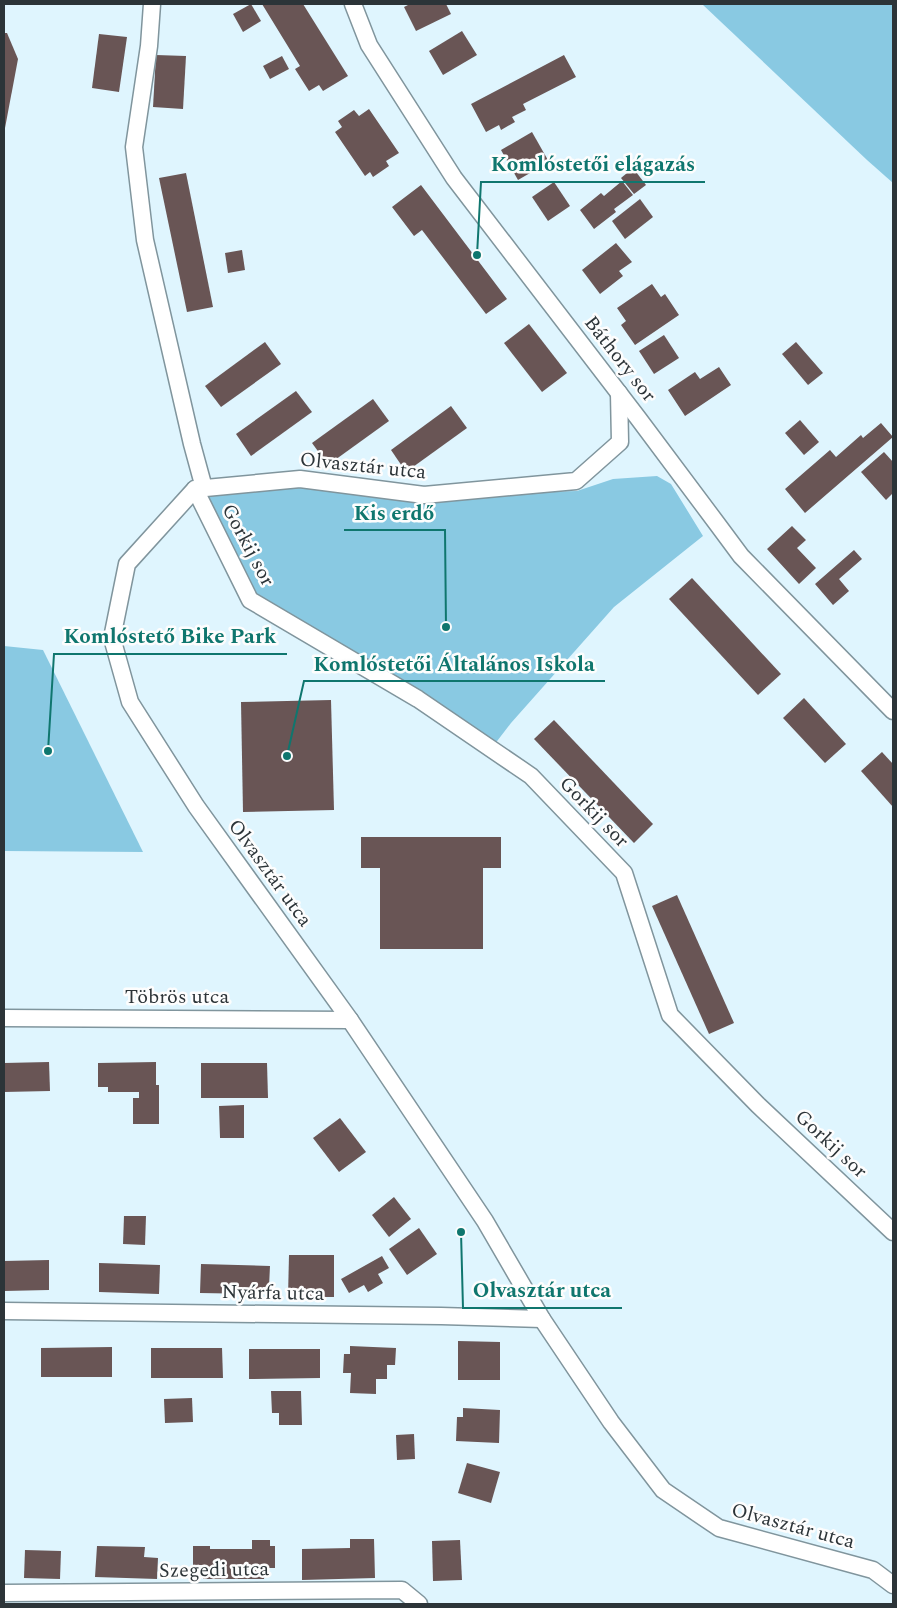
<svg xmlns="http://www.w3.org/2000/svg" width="897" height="1608" font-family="Spectral,serif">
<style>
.green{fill:#89c9e2}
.building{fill:#695555}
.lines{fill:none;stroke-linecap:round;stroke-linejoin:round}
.minor-casing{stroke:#80959d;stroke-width:19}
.minor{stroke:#fff;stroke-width:16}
.labels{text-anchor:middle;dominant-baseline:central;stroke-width:5;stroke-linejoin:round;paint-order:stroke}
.street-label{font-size:20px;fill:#2c3438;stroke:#fdfdfd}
.leader{fill:none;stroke:#0f766e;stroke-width:2}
.callout-dot{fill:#0f766e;stroke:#fdfdfd;stroke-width:2}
.callout-label{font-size:21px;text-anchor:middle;font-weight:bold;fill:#0f766e;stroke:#fdfdfd;stroke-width:5;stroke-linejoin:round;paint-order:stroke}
</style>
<rect width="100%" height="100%" fill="#dff5fe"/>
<g class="green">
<path d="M 702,4 L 893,4 L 893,183 L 867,160 Z"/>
<path d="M 657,476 L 671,484 L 703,536 L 614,607 L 511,723 L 491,749 L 250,600 L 204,488 L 300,479 L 424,495 L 577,491 L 613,479 Z"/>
<path d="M 4,646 L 43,650 L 143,852 L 4,851 Z"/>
</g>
<g class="building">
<path d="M 251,4 L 261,21 L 243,32 L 233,14 Z"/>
<path d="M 262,4 L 303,4 L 348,76 L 323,91 L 319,85 L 309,91 L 295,69 L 300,66 Z"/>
<path d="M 410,4 L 446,4 L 451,14 L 416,31 L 404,7 Z"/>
<path d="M 462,31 L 477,55 L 443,75 L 429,51 Z"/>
<path d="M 4,33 L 7,33 L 18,59 L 5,128 Z"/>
<path d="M 99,34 L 127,37 L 119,92 L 92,88 Z"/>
<path d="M 156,55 L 186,56 L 183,109 L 153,107 Z"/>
<path d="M 564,55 L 576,77 L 523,104 L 526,110 L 512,117 L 515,122 L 501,130 L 499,125 L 486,132 L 471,104 Z"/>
<path d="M 282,56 L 289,69 L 270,79 L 263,66 Z"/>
<path d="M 369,109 L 399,153 L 386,161 L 389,166 L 373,177 L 370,172 L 365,176 L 335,132 L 342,127 L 338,121 L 354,110 L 359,116 Z"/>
<path d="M 532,132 L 549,162 L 518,180 L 501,150 Z"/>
<path d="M 633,168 L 646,185 L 634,194 L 621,178 Z"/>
<path d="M 186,173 L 213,307 L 187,312 L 159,178 Z"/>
<path d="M 622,181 L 633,195 L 614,209 L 616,212 L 594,229 L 580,210 L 601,193 L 604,196 Z"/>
<path d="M 554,182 L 570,206 L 548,221 L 532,197 Z"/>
<path d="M 421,185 L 507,299 L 486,314 L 422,230 L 414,236 L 392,207 Z"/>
<path d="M 640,199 L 653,217 L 625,239 L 612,221 Z"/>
<path d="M 616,243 L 632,262 L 619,271 L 623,276 L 600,294 L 582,270 Z"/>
<path d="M 242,250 L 245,270 L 228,273 L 225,253 Z"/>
<path d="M 652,284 L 661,297 L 665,294 L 679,315 L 635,345 L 621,325 L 626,321 L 617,308 Z"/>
<path d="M 529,324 L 567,373 L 542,392 L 504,343 Z"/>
<path d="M 664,335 L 679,358 L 654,374 L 639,351 Z"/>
<path d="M 265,342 L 281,364 L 221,407 L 205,386 Z"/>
<path d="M 796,342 L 823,373 L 808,385 L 782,354 Z"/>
<path d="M 719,367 L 731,385 L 685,416 L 668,390 L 695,372 L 700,379 Z"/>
<path d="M 296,391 L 312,412 L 251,456 L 236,434 Z"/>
<path d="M 373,399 L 389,421 L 328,465 L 312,443 Z"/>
<path d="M 451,406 L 467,428 L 406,472 L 391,450 Z"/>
<path d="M 800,420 L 819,442 L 804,455 L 785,433 Z"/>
<path d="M 881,423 L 893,437 L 805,513 L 785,489 L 830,450 L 836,457 L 861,435 L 863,438 Z"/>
<path d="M 884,452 L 893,462 L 893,493 L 886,500 L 861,472 Z"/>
<path d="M 792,526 L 806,540 L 797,548 L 816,568 L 799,584 L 767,549 Z"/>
<path d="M 854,550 L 862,559 L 839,579 L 849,591 L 833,605 L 815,584 Z"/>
<path d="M 692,578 L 781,674 L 758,695 L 669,599 Z"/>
<path d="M 804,698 L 846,744 L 825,763 L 783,718 Z"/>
<path d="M 331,700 L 334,810 L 243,812 L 241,702 Z"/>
<path d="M 554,720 L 653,824 L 634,843 L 534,739 Z"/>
<path d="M 882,752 L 893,764 L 893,807 L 861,771 Z"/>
<path d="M 361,837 L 501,837 L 501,868 L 483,868 L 483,949 L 380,949 L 380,868 L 361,868 Z"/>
<path d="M 677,895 L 734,1023 L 709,1034 L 652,906 Z"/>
<path d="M 49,1062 L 50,1091 L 4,1092 L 4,1063 Z"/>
<path d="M 156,1062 L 156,1085 L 159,1085 L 159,1124 L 133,1124 L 133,1098 L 139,1098 L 139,1092 L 108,1092 L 108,1087 L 98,1087 L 98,1063 Z"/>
<path d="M 201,1063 L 267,1063 L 268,1098 L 201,1098 Z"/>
<path d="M 244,1105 L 244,1138 L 220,1138 L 219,1106 Z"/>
<path d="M 340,1118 L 366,1152 L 339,1172 L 313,1138 Z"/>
<path d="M 394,1197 L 411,1219 L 389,1237 L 372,1215 Z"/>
<path d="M 124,1216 L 146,1216 L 145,1245 L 123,1244 Z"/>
<path d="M 419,1228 L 437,1254 L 407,1275 L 389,1249 Z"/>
<path d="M 289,1255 L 334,1255 L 334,1297 L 288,1297 Z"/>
<path d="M 382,1256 L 389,1268 L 378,1274 L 383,1283 L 368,1292 L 364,1285 L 349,1293 L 341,1279 Z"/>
<path d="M 49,1260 L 49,1290 L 4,1291 L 4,1261 Z"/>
<path d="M 99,1263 L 160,1265 L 159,1294 L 99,1292 Z"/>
<path d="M 201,1264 L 270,1266 L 269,1287 L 263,1287 L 263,1294 L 200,1293 Z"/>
<path d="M 458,1341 L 500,1342 L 500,1380 L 458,1380 Z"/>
<path d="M 350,1346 L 396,1348 L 395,1365 L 387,1365 L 387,1379 L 376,1379 L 376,1394 L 350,1393 L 351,1373 L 343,1373 L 344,1354 L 350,1354 Z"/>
<path d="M 112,1347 L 112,1377 L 41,1377 L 41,1348 Z"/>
<path d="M 151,1348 L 222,1348 L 223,1378 L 151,1378 Z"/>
<path d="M 249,1349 L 320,1349 L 320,1378 L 249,1379 Z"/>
<path d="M 271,1391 L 301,1391 L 302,1425 L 279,1425 L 279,1413 L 272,1413 Z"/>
<path d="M 192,1398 L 193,1422 L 165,1423 L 164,1399 Z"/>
<path d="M 463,1408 L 500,1410 L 499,1443 L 456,1441 L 457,1417 L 463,1417 Z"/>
<path d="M 414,1434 L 415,1459 L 397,1460 L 396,1435 Z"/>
<path d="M 467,1463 L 500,1472 L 491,1503 L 458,1493 Z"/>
<path d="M 350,1539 L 374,1539 L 375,1578 L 302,1580 L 302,1549 L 350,1548 Z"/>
<path d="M 252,1540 L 270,1540 L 270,1546 L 275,1546 L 275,1568 L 265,1568 L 264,1579 L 203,1579 L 203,1565 L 193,1565 L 193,1546 L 210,1546 L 210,1549 L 252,1549 Z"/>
<path d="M 460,1540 L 462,1580 L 433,1581 L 432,1541 Z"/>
<path d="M 97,1546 L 145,1547 L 144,1557 L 158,1558 L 157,1579 L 95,1577 Z"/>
<path d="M 25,1550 L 61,1551 L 60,1579 L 24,1578 Z"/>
</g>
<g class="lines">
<defs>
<g id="minor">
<path d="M 152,4 L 149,46 L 134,147 L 145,240 L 192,444 L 204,488"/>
<path d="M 353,4 L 369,45 L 454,178 L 638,418 L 718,525 L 741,556 L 893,711"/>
<path d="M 619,393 L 620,442 L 576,481 L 424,495 L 300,479 L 195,489 L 127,564 L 112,638 L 130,702 L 196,806 L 350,1020 L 485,1221 L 542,1319 L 611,1422 L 663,1490 L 719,1528 L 873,1570 L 893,1585"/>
<path d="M 195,489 L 250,600 L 418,699 L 531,776 L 624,873 L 670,1015 L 758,1105 L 893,1232"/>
<path d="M 4,1018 L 350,1020"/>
<path d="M 4,1311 L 441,1316 L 542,1319"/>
<path d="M 4,1593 L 402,1590 L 419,1604"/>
</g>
</defs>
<use href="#minor" class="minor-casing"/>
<use href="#minor" class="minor"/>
</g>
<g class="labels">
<g class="street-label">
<text transform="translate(620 359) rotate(52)">Báthory sor</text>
<text transform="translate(363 466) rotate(6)">Olvasztár utca</text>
<text transform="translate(248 545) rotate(62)">Gorkij sor</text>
<text transform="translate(594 812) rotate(46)">Gorkij sor</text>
<text transform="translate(270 873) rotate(54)">Olvasztár utca</text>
<text x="177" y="997">Töbrös utca</text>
<text transform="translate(831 1144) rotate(43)">Gorkij sor</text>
<text transform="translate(273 1293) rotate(1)">Nyárfa utca</text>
<text transform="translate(793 1526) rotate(15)">Olvasztár utca</text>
<text transform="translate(214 1570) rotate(-1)">Szegedi utca</text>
</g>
</g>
<path class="leader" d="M477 255L481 182H705M446 627L445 530H344M48 751L54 654H287M287 756L304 681H605M461 1232L463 1308H622"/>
<g class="callout-dot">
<circle cx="477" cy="255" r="5"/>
<circle cx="446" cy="627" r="5"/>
<circle cx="48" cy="751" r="5"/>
<circle cx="287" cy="756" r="5"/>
<circle cx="461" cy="1232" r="5"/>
</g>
<g class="callout-label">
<text x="593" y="171">Komlóstetői elágazás</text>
<text x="394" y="520">Kis erdő</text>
<text x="170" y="643">Komlóstető Bike Park</text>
<text x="454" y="671">Komlóstetői Általános Iskola</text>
<text x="542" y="1297">Olvasztár utca</text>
</g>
<rect width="897" height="1608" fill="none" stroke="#2c3438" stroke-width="10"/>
</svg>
